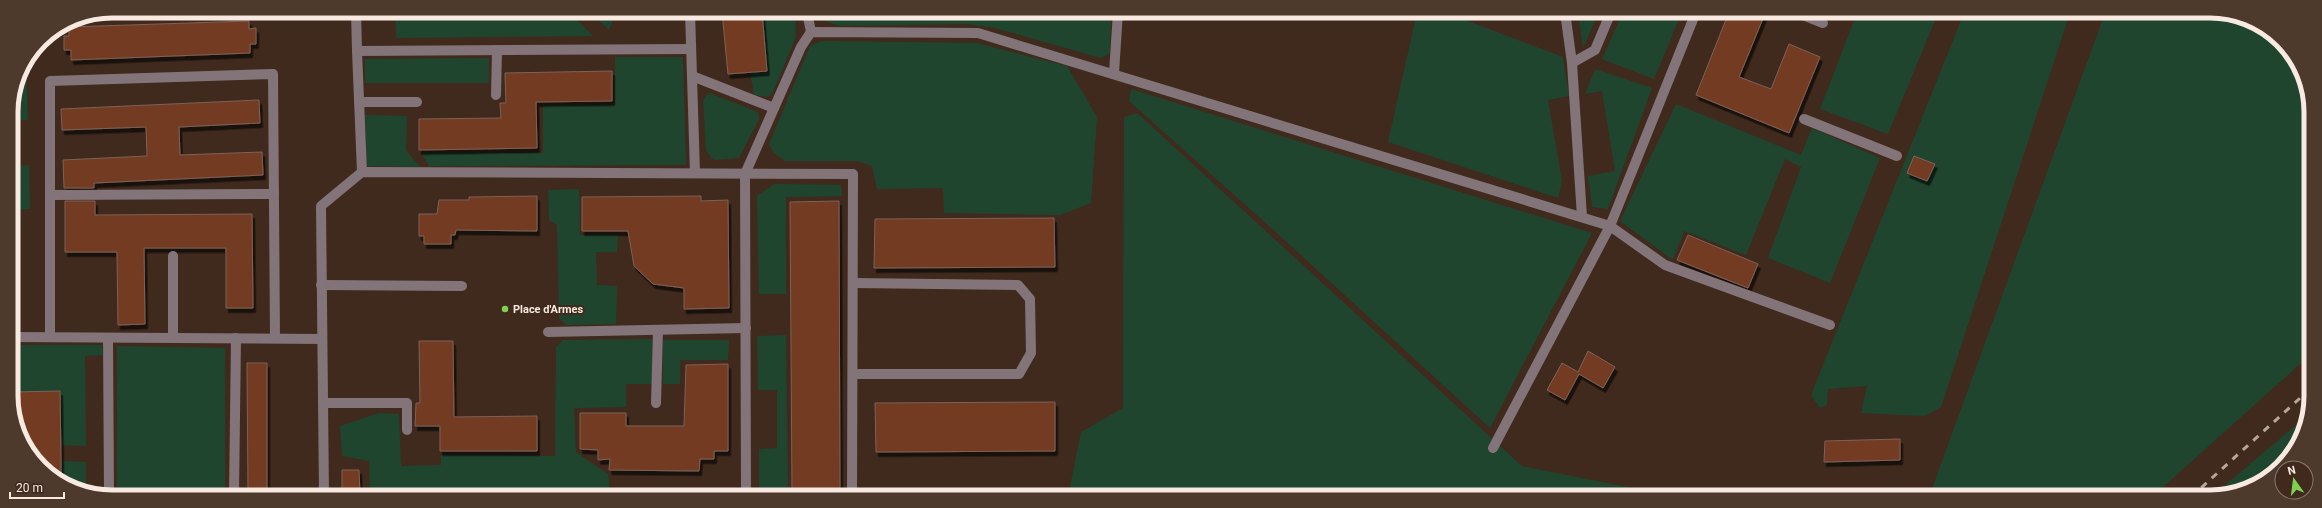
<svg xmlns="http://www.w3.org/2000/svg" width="2322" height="508" font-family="Roboto,sans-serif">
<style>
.green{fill:#20452f}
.building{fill:#733a23;stroke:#7d6258;filter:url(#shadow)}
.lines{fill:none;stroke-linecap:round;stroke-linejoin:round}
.minor{stroke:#827478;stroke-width:10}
.rail{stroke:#b7a69c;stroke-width:3;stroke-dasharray:7 7;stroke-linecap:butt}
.poi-dot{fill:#7fd052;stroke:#3f2a1d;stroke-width:1.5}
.labels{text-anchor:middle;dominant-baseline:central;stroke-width:4;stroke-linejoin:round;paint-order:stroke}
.poi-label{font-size:11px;font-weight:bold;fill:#f8e9e1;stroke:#3f2a1d;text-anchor:start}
.rim{fill:none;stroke:#f8e9e1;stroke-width:5}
</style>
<defs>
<filter id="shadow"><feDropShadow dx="2.5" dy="4.5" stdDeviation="0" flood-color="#0009"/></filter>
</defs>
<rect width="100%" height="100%" fill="#3f2a1d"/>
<g class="green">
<path d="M 395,11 L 568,11 L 593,36 L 396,38 Z"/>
<path d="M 589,11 L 617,11 L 609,30 Z"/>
<path d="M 762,12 L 795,12 L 796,37 L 773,92 L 768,97 L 754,95 L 750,72 L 767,70 Z"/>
<path d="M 821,12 L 1111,12 L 1110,53 L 1101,58 L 995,28 L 968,24 L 839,26 L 823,20 Z"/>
<path d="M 1417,12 L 1444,12 L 1563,57 L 1569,96 L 1548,100 L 1562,181 L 1558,198 L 1388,142 Z"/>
<path d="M 1578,12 L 1599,12 L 1583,48 Z"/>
<path d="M 1623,12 L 1682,12 L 1654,79 L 1602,59 Z"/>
<path d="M 1857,13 L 1938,13 L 1888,134 L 1820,109 Z"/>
<path d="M 1964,13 L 2070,13 L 1941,407 L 1925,416 L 1861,413 L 1867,386 L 1828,389 L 1827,405 L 1820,408 L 1811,395 Z"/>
<path d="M 2105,13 L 2229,13 L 2281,41 L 2309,93 L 2309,356 L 2152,497 L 1929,497 Z"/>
<path d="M 821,41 L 977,43 L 1067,66 L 1097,117 L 1091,203 L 1060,215 L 944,213 L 943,188 L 877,189 L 872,166 L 858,161 L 785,161 L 774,153 L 769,144 L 810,46 Z"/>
<path d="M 615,57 L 683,57 L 686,165 L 429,166 L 421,153 L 543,153 L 543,105 L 615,105 Z"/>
<path d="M 489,58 L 489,83 L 365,83 L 365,59 Z"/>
<path d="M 26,62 L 28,120 L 11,120 C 11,100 15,79 26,62 Z"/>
<path d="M 1595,69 L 1652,88 L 1608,209 L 1592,207 L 1588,176 L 1615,171 L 1602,91 L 1585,94 Z"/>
<path d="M 1131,89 L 1592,233 L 1490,428 L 1279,235 L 1129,101 Z"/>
<path d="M 709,93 L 758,112 L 759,119 L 739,158 L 714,160 L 706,151 L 703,100 Z"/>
<path d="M 1676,104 L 1801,155 L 1812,128 L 1880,158 L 1830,283 L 1768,258 L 1801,167 L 1785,159 L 1746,255 L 1684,231 L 1673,260 L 1620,221 Z"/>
<path d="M 1137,113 L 1522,466 L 1673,496 L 1068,496 L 1081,432 L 1123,408 L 1124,117 Z"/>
<path d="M 365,115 L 407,116 L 406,150 L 420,167 L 367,166 Z"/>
<path d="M 29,165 L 30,209 L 12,210 L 12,166 Z"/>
<path d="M 774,184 L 841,185 L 842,196 L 786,197 L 786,294 L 759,294 L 757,196 Z"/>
<path d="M 579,189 L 580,235 L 618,235 L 617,252 L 596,252 L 597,285 L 617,286 L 616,324 L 566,325 L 559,318 L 557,225 L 549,220 L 548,190 Z"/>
<path d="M 786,335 L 788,496 L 759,496 L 759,449 L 777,448 L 777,390 L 758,390 L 757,336 Z"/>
<path d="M 652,339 L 652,384 L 626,384 L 626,407 L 574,408 L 576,452 L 608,474 L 611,496 L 370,495 L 369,461 L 342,456 L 340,426 L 379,413 L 399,414 L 401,466 L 441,465 L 441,455 L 555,456 L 556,347 L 563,340 Z"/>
<path d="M 663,340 L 729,340 L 728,360 L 680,360 L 680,384 L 663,384 Z"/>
<path d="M 13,345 L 102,345 L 103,355 L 85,356 L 86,446 L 60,445 L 26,392 L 13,392 Z"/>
<path d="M 117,346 L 225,348 L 225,495 L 117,495 Z"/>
<path d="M 2309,414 C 2301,459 2258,497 2211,497 Z"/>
<path d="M 61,461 L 86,462 L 86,491 L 61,478 Z"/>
</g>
<g class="building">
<path d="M 722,12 L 762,12 L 767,71 L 728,74 Z"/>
<path d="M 1729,12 L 1755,12 L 1764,16 L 1739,77 L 1771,89 L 1789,44 L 1820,57 L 1789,133 L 1696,95 Z"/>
<path d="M 249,21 L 249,29 L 256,28 L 256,44 L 250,44 L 250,53 L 71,60 L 71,50 L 64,50 L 64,36 L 69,36 L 69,27 Z"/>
<path d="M 612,71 L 612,101 L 536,102 L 537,148 L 419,150 L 419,119 L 501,118 L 500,103 L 506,103 L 505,73 Z"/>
<path d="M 259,100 L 260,123 L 179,127 L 180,155 L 262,152 L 263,175 L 94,183 L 94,188 L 64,188 L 63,160 L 147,156 L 146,127 L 62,130 L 61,109 Z"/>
<path d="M 1914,156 L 1935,164 L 1927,181 L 1907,173 Z"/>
<path d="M 537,196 L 537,231 L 456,230 L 455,235 L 451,235 L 451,244 L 424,244 L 424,236 L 419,236 L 419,214 L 437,214 L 439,200 L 469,200 L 469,197 Z"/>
<path d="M 701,196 L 701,201 L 728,200 L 729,308 L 684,309 L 684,288 L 653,284 L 634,266 L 628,231 L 582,231 L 582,197 Z"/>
<path d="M 65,201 L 95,201 L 95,215 L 252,214 L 253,308 L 226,308 L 226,248 L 144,248 L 145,324 L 118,325 L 117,252 L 65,252 Z"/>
<path d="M 839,201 L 840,496 L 792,496 L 790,202 Z"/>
<path d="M 1054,218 L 1055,267 L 874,268 L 875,219 Z"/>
<path d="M 1688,235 L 1758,264 L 1748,288 L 1677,260 Z"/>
<path d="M 419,341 L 453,341 L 454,417 L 537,416 L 537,451 L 440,451 L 440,426 L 415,426 L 416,403 L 420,403 Z"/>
<path d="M 1588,351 L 1615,367 L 1603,388 L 1579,374 L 1565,400 L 1547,390 L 1562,363 L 1578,372 Z"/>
<path d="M 247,363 L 267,363 L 267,495 L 248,495 Z"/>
<path d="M 728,364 L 728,451 L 714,451 L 714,459 L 700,459 L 699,471 L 609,470 L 610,459 L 598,460 L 598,450 L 580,449 L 580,413 L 626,413 L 626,426 L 684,426 L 686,365 Z"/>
<path d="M 60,391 L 61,461 L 61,478 L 41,467 L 13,416 L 13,392 Z"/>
<path d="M 1055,402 L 1055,451 L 876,452 L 875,403 Z"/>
<path d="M 1900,439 L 1900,460 L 1824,462 L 1825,441 Z"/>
<path d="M 342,470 L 359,470 L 360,495 L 342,495 Z"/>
</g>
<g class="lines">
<g class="minor">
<path d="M 356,11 L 357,51"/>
<path d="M 690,12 L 695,173"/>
<path d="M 807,12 L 811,32"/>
<path d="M 1565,12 L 1572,63 L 1582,217"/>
<path d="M 1798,13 L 1823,23"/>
<path d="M 1572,63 L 1595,50 L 1611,12"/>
<path d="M 1114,73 L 1118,12"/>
<path d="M 692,76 L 774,108"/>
<path d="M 496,95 L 497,50"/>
<path d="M 359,102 L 417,102"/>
<path d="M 1804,119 L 1897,156"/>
<path d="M 362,172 L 357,51 L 691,49"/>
<path d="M 50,195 L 274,194"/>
<path d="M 173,256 L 173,338"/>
<path d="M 853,283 L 1018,285 L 1030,299 L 1031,353 L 1019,374 L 853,374"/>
<path d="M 321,285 L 462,286"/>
<path d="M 548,332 L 746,328"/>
<path d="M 13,337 L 322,339"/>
<path d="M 50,337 L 50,81 L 273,74 L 275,338"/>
<path d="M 108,338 L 109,495"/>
<path d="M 323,403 L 407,403 L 407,430"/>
<path d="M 656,403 L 658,330"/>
<path d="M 1493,448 L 1610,226 L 1696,12"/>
<path d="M 234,495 L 236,338"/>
<path d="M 324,495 L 321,206 L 362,172 L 853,174 L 852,496"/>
<path d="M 746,496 L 745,174 L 801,47 L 811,32 L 978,33 L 1610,226 L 1665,265 L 1830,325"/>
</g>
<path class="rail" d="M 2191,497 L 2309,390"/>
</g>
<circle class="poi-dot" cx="505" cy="309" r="4"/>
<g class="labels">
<g class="poi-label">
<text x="513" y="309">Place d'Armes</text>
</g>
</g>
<path d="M0 0H2322V508H0ZM112 18H2210A94 94 0 0 1 2304 112V396A94 94 0 0 1 2210 490H112A94 94 0 0 1 18 396V112A94 94 0 0 1 112 18Z" fill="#4e392d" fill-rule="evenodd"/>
<path class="rim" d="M112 18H2210A94 94 0 0 1 2304 112V396A94 94 0 0 1 2210 490H112A94 94 0 0 1 18 396V112A94 94 0 0 1 112 18Z"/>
<g transform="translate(2294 480) rotate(346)"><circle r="19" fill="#3f2a1d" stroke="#89766b"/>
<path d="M0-3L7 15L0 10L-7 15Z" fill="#7fd052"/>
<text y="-6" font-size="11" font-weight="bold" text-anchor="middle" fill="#f8e9e1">N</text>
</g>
<path d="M10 492v6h54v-6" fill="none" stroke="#f8e9e1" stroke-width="2"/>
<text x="16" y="492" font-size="12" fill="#f8e9e1" stroke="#3f2a1d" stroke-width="3" paint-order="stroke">20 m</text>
</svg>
